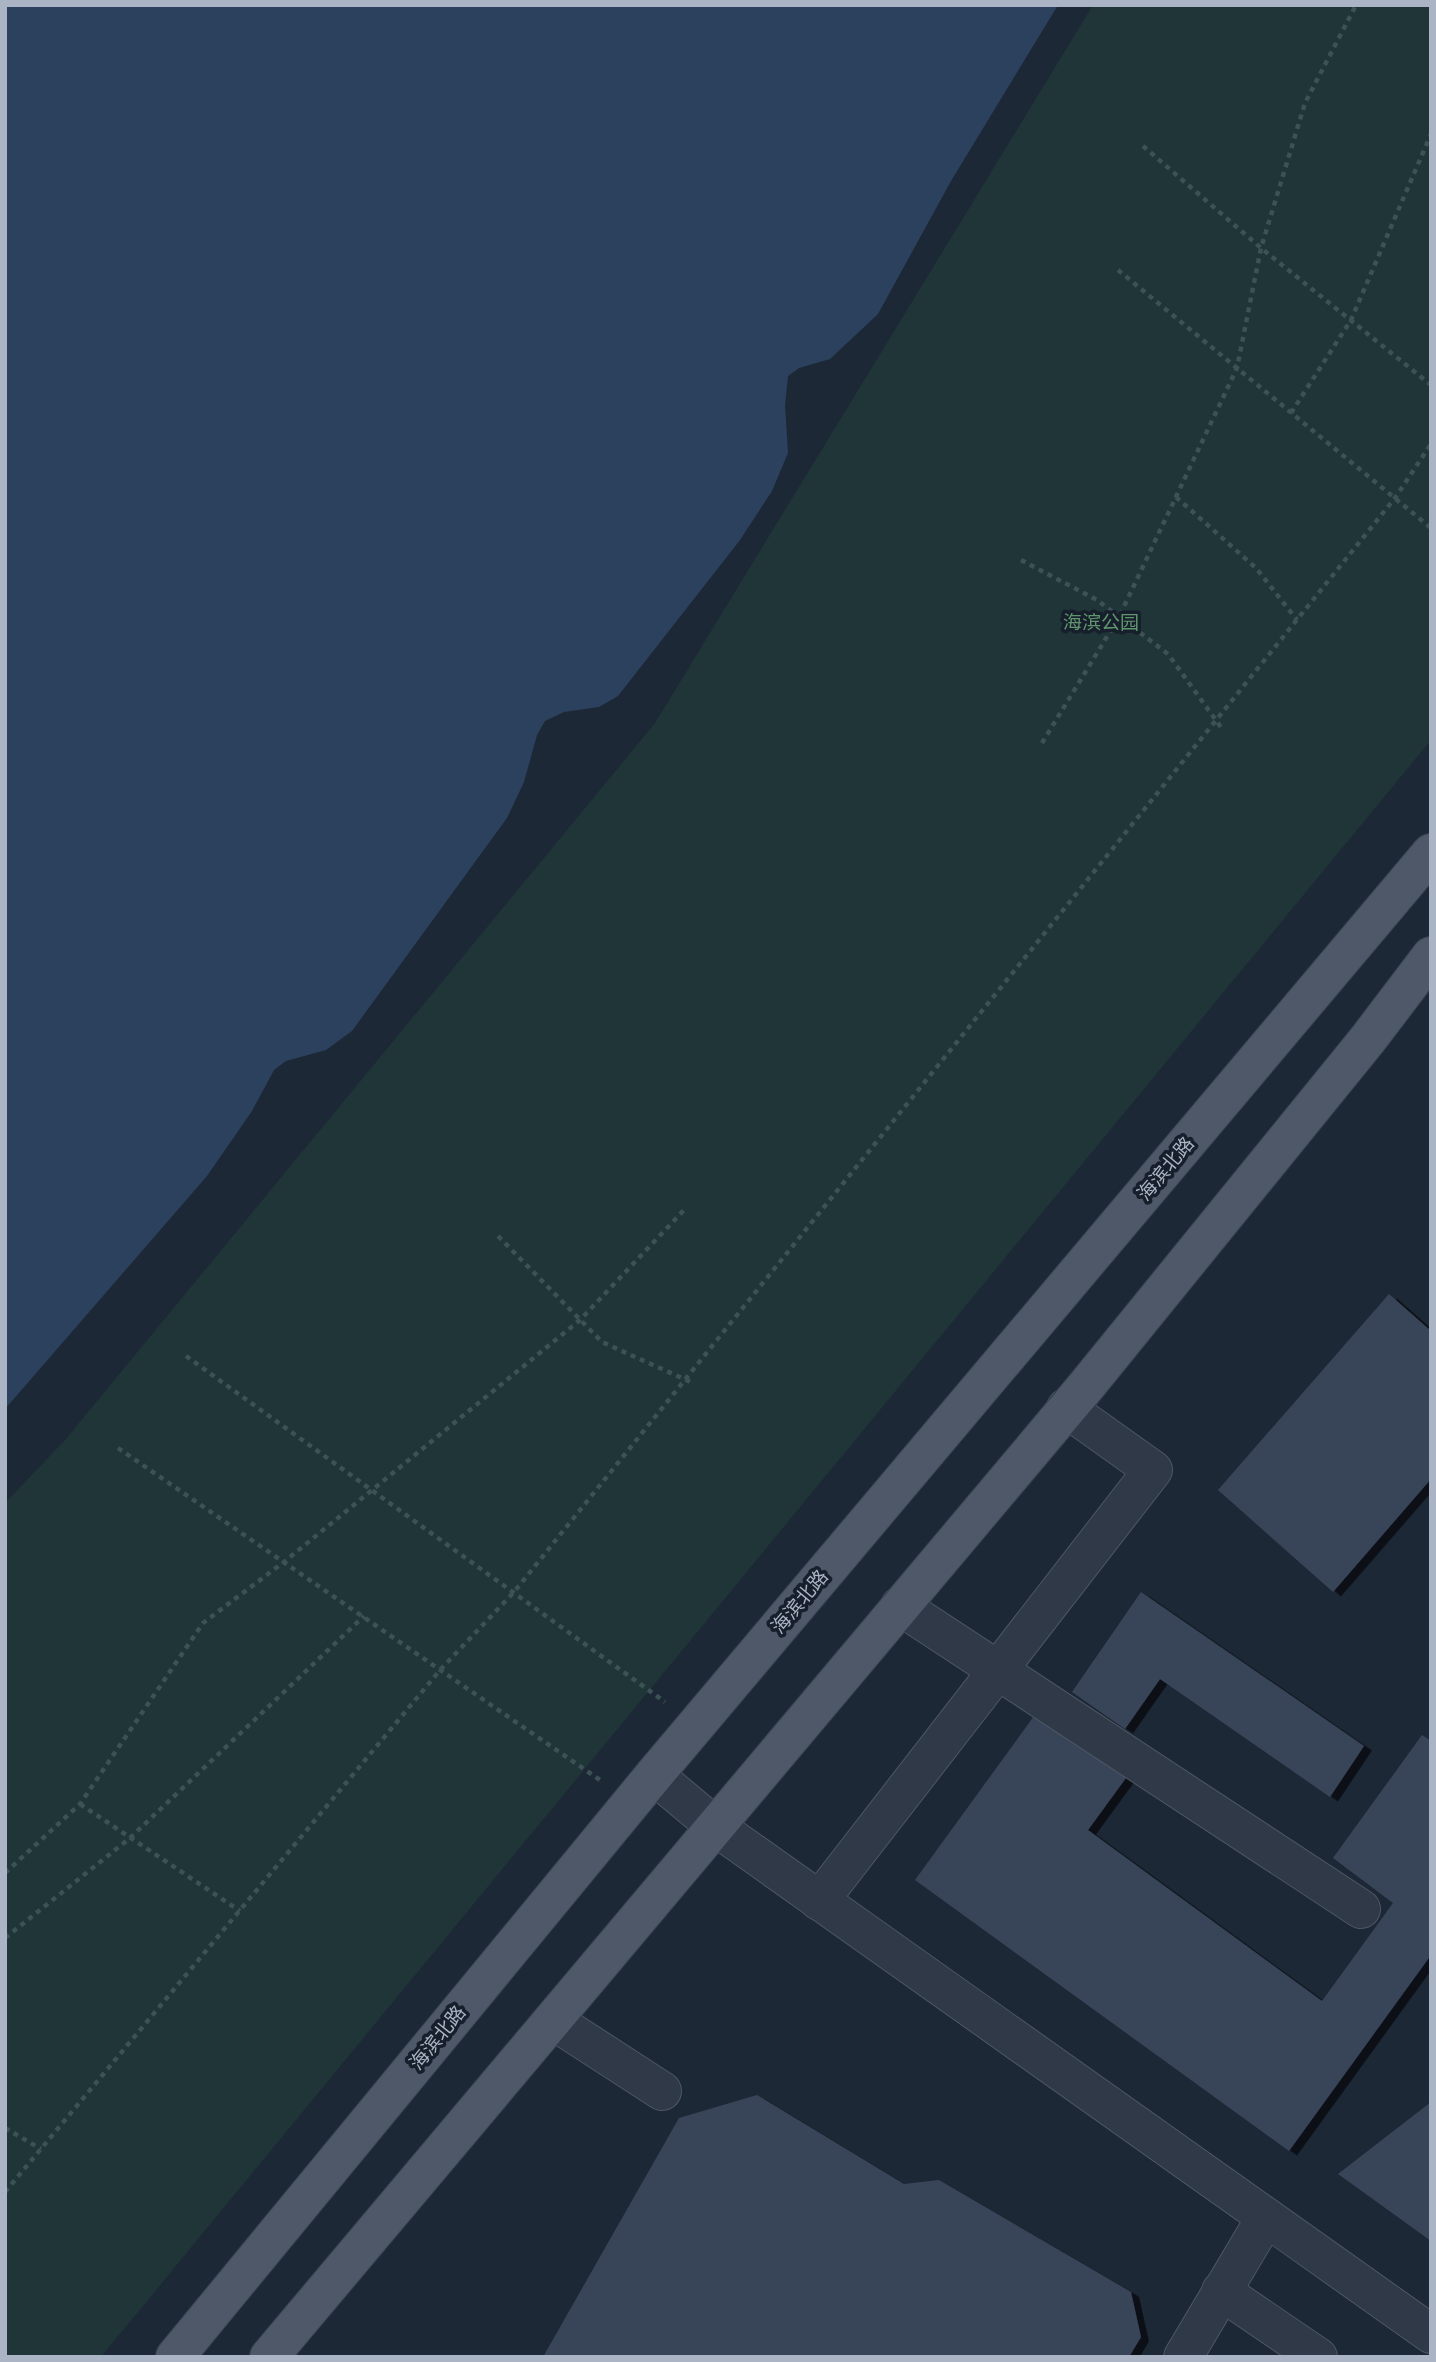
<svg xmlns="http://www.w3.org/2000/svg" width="1436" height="2362" font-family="Signika,'Noto Sans SC',sans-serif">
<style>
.green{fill:#1f3538}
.water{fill:#2c415e}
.building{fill:#384558;filter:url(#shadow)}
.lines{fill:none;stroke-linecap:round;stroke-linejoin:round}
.minor-casing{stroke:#4e5765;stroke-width:40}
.major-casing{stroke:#3a4350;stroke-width:40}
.path{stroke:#3c5255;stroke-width:4.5;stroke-dasharray:5 5;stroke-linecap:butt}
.minor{stroke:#303947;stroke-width:38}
.major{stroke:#4e5868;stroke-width:38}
.labels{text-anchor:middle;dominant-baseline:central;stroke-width:7;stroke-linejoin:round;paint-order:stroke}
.park-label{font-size:19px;fill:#60966d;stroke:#161f2b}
.street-label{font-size:19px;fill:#aab4c5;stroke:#161f2b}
</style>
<defs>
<filter id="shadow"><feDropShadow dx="8" dy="4.5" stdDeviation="0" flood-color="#0009"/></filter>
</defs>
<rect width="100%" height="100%" fill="#1d2836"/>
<path class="green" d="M 1093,5 L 1431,5 L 1431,740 L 101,2357 L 5,2357 L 5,1503 L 65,1440 L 655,723 Z"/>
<path class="water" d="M 5,5 L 1058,5 L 951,181 L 878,314 L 830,359 L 799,368 L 788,376 L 785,405 L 788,453 L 772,491 L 740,540 L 618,696 L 599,707 L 564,712 L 545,721 L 537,735 L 524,782 L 507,818 L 352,1031 L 326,1050 L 286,1061 L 274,1070 L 252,1111 L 207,1176 L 5,1409 Z"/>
<g class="building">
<path d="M 1389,1294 L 1431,1331 L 1431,1479 L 1333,1592 L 1218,1490 Z"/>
<path d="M 1141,1592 L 1364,1746 L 1330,1797 L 1160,1679 L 1125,1729 L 1072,1692 Z"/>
<path d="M 1037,1712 L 1126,1778 L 1088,1830 L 1322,2001 L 1393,1903 L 1333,1858 L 1422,1735 L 1431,1741 L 1431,1955 L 1289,2151 L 915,1880 Z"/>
<path d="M 757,2095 L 904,2184 L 939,2180 L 1131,2292 L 1141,2337 L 1129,2357 L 543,2357 L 679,2118 Z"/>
<path d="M 1431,2102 L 1431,2241 L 1338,2174 Z"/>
</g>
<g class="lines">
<defs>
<g id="minor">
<path d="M 900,1606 L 1361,1909"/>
<path d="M 654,1775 L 716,1827 L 1431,2334"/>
<path d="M 819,1901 L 1153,1470 L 1066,1408"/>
<path d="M 554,2021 L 662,2091"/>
<path d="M 1221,2291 L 1318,2357"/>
<path d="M 1183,2357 L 1265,2219"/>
</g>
<g id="major">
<path d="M 175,2357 L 654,1775 L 1431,853"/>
<path d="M 269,2357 L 1087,1385 L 1368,1039 L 1431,956"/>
</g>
</defs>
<use href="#minor" class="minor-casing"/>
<use href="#major" class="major-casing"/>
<g class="path">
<path d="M 1143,146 L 1261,248 L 1431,385"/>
<path d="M 1118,270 L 1431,528"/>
<path d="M 1291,413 L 1351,320 L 1431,134"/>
<path d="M 1176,497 L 1256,568 L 1297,620"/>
<path d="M 1021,560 L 1097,600 L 1168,654 L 1223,730"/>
<path d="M 1042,743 L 1119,617 L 1237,368 L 1261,248 L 1305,103 L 1356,5"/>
<path d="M 498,1236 L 602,1342 L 693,1383"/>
<path d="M 186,1356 L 665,1702"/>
<path d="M 118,1448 L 600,1780"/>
<path d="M 80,1804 L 240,1911"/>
<path d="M 5,1873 L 80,1804 L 203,1623 L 284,1562 L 580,1320 L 685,1209"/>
<path d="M 5,1938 L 130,1838 L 364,1616"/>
<path d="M 5,2128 L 41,2149"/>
<path d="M 5,2192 L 441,1669 L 514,1592 L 1395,498 L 1431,444"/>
</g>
<use href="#minor" class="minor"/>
<use href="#major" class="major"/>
</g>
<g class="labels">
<g class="park-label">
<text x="1101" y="623">海滨公园</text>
</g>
<g class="street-label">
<text transform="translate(1166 1169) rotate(-50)">海滨北路</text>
<text transform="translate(800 1602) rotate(-50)">海滨北路</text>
<text transform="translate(438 2038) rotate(-51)">海滨北路</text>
</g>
</g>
<rect width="1436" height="2362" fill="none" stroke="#aab4c5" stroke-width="14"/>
</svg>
